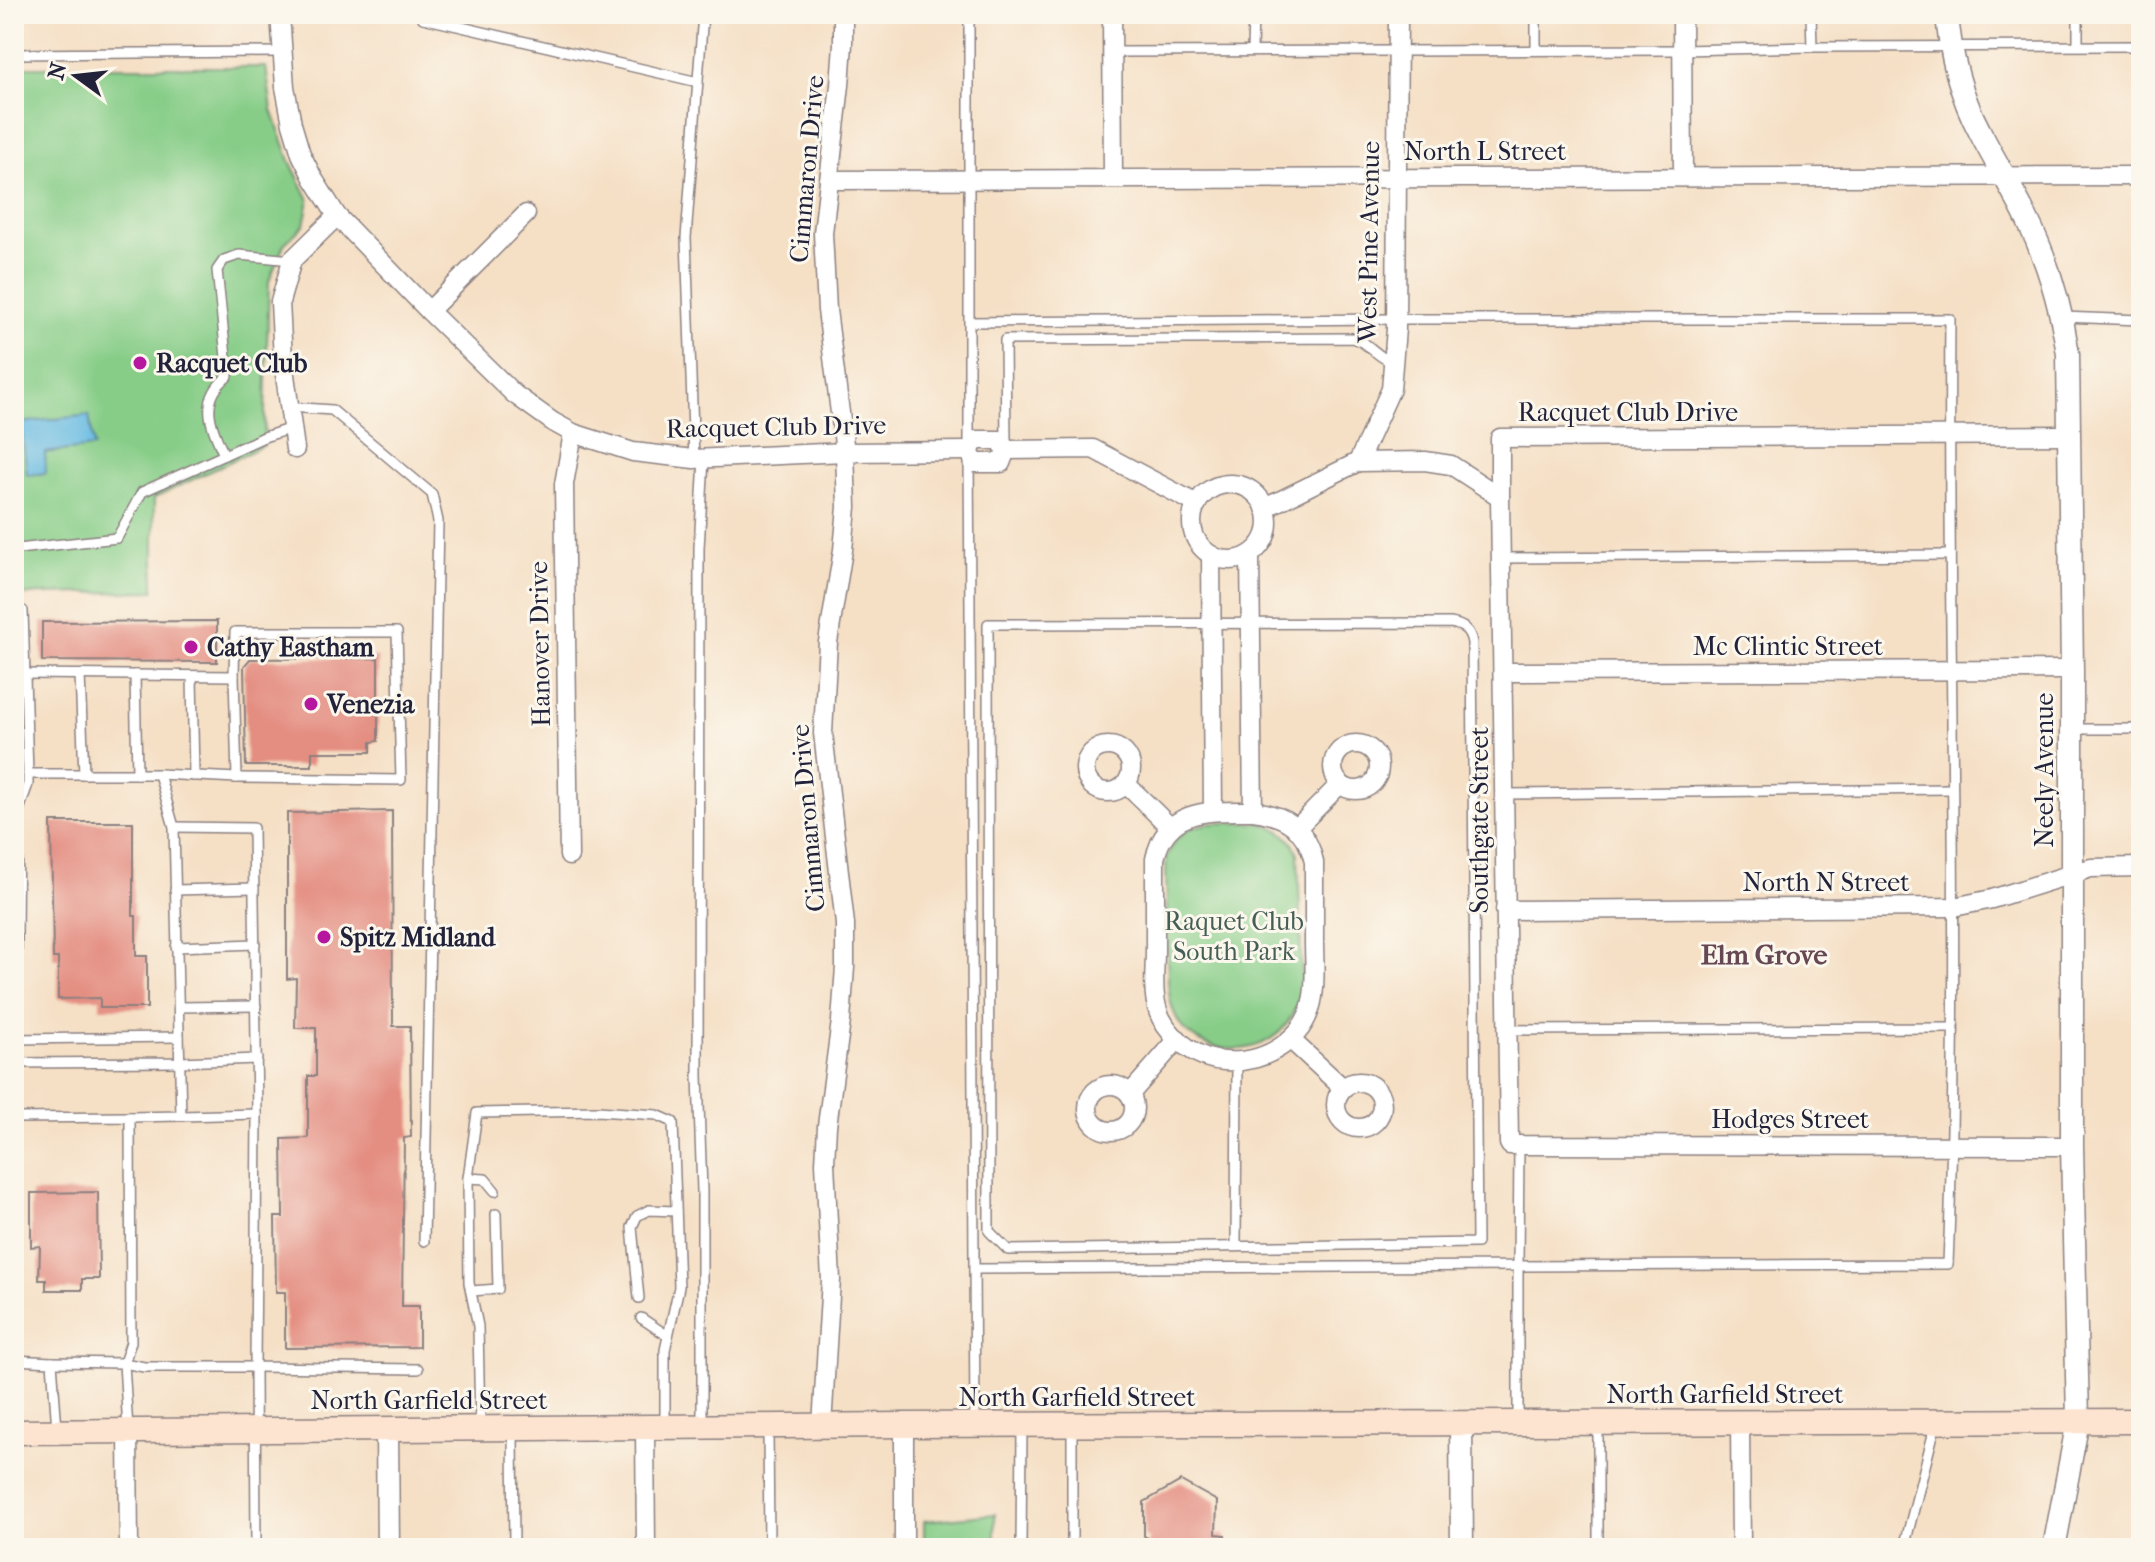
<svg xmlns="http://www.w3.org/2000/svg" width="2155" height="1562" font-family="'IM FELL French Canon',serif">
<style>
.green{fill:#87cd88;stroke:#547862;stroke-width:2}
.water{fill:#65bae2;stroke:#446e8e;stroke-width:2}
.building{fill:#e48d81}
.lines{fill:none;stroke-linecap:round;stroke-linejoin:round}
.service-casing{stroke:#8c8080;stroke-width:12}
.minor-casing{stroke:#8c8080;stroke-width:21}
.tertiary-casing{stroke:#8c8080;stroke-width:25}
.secondary-casing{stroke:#8c8080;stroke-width:27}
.service{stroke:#fff;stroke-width:9}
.minor{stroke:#fff;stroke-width:18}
.tertiary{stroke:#fff;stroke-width:22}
.secondary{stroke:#fde4d1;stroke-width:24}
.poi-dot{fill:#b5179e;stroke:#fbf7ec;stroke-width:3}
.labels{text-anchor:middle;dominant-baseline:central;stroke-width:6;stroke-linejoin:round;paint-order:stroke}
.street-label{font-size:26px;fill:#22223b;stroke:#fbf7ec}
.poi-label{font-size:26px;font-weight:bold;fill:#22223b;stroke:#fbf7ec;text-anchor:start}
.park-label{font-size:26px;fill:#455e56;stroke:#fbf7ec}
.neighbourhood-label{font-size:28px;font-weight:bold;fill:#664754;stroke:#fbf7ec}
</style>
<rect width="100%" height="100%" fill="#fbf7ec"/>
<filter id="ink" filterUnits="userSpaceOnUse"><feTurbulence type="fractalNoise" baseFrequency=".0125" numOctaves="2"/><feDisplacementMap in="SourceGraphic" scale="16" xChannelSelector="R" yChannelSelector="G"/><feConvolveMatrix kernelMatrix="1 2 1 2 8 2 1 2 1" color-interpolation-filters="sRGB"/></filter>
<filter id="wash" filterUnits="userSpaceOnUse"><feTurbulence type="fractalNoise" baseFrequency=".006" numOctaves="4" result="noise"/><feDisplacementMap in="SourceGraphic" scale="32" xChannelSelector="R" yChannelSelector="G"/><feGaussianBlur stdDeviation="1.8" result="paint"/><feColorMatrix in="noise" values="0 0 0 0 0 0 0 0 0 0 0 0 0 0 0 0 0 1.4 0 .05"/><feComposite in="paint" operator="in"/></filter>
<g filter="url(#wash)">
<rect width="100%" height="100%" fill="#f5dfc5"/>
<g class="green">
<path d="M 14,67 L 266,67 L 272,110 L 290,161 L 309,200 L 304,225 L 284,244 L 269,281 L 264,445 L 154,498 L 154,591 L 14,595 Z"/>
<path d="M 1260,823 C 1278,828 1291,836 1298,853 L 1302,987 C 1298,1005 1290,1024 1276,1035 C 1249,1056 1207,1053 1184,1029 C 1172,1016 1169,998 1168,982 L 1166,860 C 1180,814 1221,824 1260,823 Z"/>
<path d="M 995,1514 L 995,1548 L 924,1548 L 924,1521 Z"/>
</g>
<path class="water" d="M 89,415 L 94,447 L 45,453 L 46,473 L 27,475 L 21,423 Z"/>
<g id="blocks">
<g class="building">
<path d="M 217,621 L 217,662 L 42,661 L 42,622 Z"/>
<path d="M 378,658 L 378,741 L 371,742 L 371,752 L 312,752 L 312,766 L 246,766 L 244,666 L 250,659 Z"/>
<path d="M 392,811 L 393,1026 L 410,1026 L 411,1137 L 404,1138 L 402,1306 L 419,1306 L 419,1347 L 285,1348 L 285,1292 L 276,1292 L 275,1217 L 283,1217 L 282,1139 L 308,1138 L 308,1076 L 316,1076 L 316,1028 L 295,1028 L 296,978 L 287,979 L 287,813 Z"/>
<path d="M 51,822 L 133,822 L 133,916 L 136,916 L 136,956 L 147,956 L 147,1008 L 100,1008 L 100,998 L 58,999 L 58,958 L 53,958 Z"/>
<path d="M 98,1192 L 99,1279 L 82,1279 L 82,1290 L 46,1290 L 46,1280 L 39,1280 L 40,1246 L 31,1247 L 31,1193 Z"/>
<path d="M 1181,1481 L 1217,1501 L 1216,1534 L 1225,1535 L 1225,1548 L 1148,1548 L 1148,1538 L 1144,1536 L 1144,1502 Z"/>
</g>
</g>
</g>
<g filter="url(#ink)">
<use href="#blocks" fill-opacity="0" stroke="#8c8080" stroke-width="2"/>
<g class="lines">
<defs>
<g id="service">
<path d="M 423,14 L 423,18 L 698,82"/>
<path d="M 969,14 L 969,451 L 975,1423"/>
<path d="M 2078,14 L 2078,45"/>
<path d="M 1812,47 L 2141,46"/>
<path d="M 1536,50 L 1536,14"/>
<path d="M 1252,51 L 1253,14"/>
<path d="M 1112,52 L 1682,50 L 1812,47 L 1811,14"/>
<path d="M 14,54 L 281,52"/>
<path d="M 2062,317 L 2141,320"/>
<path d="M 970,322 L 1396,319 L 1950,319 C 1947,634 1961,949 1948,1264 L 1518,1266 L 1518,1423"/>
<path d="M 289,407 L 332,410 L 432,494 L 438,521 L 424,1241"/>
<path d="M 1006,444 L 1005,340 L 1352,338 C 1368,341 1377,358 1394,363"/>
<path d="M 224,455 C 211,425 198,401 228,376 L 217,270 L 224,260 L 239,255 L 292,260"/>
<path d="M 694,459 L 686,238 L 703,14"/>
<path d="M 18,549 L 117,538 L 142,492 L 264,437 L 292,428"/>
<path d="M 1501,558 L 1950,555"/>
<path d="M 14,611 L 23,611 L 28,774 L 28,784 L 18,813"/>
<path d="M 1450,623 C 1463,625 1470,630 1472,643 L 1477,1243 L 1008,1250 L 989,1231 L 988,624 Z"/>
<path d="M 25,674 L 234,676 L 237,778 L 159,774"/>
<path d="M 80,675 L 84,774"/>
<path d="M 135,675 L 137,774"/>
<path d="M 192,676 L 194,776"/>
<path d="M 234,676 L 235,632 L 397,632 L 401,780 L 237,778"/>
<path d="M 2072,729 L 2141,729"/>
<path d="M 28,774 L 159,774 L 174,827 L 181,1116 L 130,1117"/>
<path d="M 1505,794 L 1952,789"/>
<path d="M 14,813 L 18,813 L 16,1063"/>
<path d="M 174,827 L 253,828 L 257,1114 L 181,1116"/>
<path d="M 175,890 L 254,888"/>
<path d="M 176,947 L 255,944"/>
<path d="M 179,1007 L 256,1006"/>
<path d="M 1507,1030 L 1953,1028"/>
<path d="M 14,1039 L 179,1037"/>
<path d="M 14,1063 L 180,1062 L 257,1059"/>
<path d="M 257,1114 L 255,1367 L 418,1369"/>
<path d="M 14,1118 L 130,1117 L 131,1342 L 124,1363 L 144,1367 L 255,1367 L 256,1548"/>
<path d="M 468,1178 L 485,1179 L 495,1191"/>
<path d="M 1236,1246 L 1237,1061"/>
<path d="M 974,1269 L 1518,1266 L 1519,1146"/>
<path d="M 471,1291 L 498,1289 L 496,1214"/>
<path d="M 639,1298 L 632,1227 L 637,1216 L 649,1210 L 676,1211"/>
<path d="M 641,1318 L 668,1336"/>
<path d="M 14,1360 L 52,1362 L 57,1429"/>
<path d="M 52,1362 L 124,1363 L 128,1430"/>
<path d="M 1598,1423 L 1598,1548"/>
<path d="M 702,1424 L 702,1191 L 698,1076 L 699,548 L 704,459"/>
<path d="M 480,1427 L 478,1326 L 469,1283 L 468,1178 L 477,1113 L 598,1111 L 657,1115 L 673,1122 L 679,1287 L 665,1350 L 665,1424"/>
<path d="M 768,1427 L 769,1548"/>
<path d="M 513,1431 L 514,1548"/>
<path d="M 1021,1548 L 1022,1427"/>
<path d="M 1072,1548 L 1072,1425"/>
<path d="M 1904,1548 L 1936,1423"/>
</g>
<g id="minor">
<path d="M 280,14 L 285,87 L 292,124 L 301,154 L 313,178 L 337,216 L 429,311 L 514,394 L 553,422 L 573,433 L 633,452 L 694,459 L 845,452 L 969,451"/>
<path d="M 1112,14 L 1113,178"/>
<path d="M 1682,14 L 1683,176"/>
<path d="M 829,180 L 2141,176"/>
<path d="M 429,311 L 526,214"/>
<path d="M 2070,435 L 1500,438 L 1500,497 L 1509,1143 L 1510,1145 L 2072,1146"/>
<path d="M 295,449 L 283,360 L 280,302 L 292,260 L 337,216"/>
<path d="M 1006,450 L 1093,449 L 1197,504"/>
<path d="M 969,451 L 975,463 L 1001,463 L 1006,450"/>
<path d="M 969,451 L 976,440 L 1000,440 L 1006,450"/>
<path d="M 1358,462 L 1391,389 L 1396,329 L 1398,14"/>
<circle cx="1230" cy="522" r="38"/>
<path d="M 1265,508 L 1358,462 L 1425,461 L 1451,465 L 1500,497"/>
<path d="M 1211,555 L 1213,811"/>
<path d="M 1250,555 L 1253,811"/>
<path d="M 1504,672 L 2072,670"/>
<circle cx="1356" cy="767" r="23"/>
<circle cx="1108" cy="769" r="23"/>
<path d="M 1126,784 L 1171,828"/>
<path d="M 1253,811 C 1285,815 1307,828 1314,862 C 1314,888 1314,915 1314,941 C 1314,960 1316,979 1313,996 C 1307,1040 1265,1064 1224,1061 C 1199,1060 1172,1040 1161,1018 C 1151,999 1155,971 1155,951 C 1155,920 1155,890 1155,859 C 1166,807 1210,811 1253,811 Z"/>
<path d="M 1296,829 L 1340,784"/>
<path d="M 569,856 L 564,484 L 573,433"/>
<path d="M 1505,910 L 1954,907 L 1992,899 L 2091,868 L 2141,867"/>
<path d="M 1290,1039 L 1343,1088"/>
<circle cx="1359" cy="1105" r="23"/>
<circle cx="1111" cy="1108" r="23"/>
<path d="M 1130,1094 L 1178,1039"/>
<path d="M 1740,1422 L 1741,1548"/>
<path d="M 904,1425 L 904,1548"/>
<path d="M 822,1426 L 831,1280 L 825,1163 L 827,1126 L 841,1021 L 845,967 L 845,924 L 823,733 L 828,642 L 843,550 L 847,507 L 845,452 L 827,310 L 823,233 L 840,85 L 843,44 L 843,14"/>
<path d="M 645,1427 L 646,1548"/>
<path d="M 128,1430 L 129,1548"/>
</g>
<g id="tertiary">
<path d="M 1947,14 C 1950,54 1961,97 1980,132 C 1995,162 2013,189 2027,219 C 2048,261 2061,307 2068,354 L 2072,670 L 2072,1146 L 2078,1421 L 2054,1548"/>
<path d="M 1461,1424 L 1462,1548"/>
<path d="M 387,1429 L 388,1548"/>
</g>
<path id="secondary" d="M 14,1432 L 904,1425 L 2141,1421"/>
</defs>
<use href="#service" class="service-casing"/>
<use href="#minor" class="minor-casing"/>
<use href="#tertiary" class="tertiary-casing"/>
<use href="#secondary" class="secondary-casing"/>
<use href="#service" class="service"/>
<use href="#minor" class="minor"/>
<use href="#tertiary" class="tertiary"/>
<use href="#secondary" class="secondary"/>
</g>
</g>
<g class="poi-dot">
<circle cx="140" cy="363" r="8"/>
<circle cx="191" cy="647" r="8"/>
<circle cx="311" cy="704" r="8"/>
<circle cx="324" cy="937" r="8"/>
</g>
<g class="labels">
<g class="street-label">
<text x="1485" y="151">North L Street</text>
<text transform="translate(807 169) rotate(-85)">Cimmaron Drive</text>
<text transform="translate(1369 242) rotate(-89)">West Pine Avenue</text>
<text x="1628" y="412">Racquet Club Drive</text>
<text transform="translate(776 427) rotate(-1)">Racquet Club Drive</text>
<text transform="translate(540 644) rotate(-91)">Hanover Drive</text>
<text x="1788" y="646">Mc Clintic Street</text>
<text transform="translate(2044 770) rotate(-90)">Neely Avenue</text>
<text transform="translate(808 818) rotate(-95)">Cimmaron Drive</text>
<text transform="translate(1479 820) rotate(-90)">Southgate Street</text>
<text x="1826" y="882">North N Street</text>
<text x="1790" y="1119">Hodges Street</text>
<text x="1725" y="1394">North Garfield Street</text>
<text x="1077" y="1397">North Garfield Street</text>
<text x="429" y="1400">North Garfield Street</text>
</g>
<g class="poi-label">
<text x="156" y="363">Racquet Club</text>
<text x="207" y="647">Cathy Eastham</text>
<text x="327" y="704">Venezia</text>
<text x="340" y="937">Spitz Midland</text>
</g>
<g class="park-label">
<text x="1234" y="921">Raquet Club<tspan x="1234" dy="30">South Park</tspan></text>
</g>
<g class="neighbourhood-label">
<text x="1764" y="954">Elm Grove</text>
</g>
</g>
<rect width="2155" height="1562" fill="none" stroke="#fbf7ec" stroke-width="48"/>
<g transform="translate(76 76) rotate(285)" stroke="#fbf7ec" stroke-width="6" paint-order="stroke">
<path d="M0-6L14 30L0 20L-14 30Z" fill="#22223b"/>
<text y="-12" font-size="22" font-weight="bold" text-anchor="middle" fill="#22223b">N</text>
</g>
</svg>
